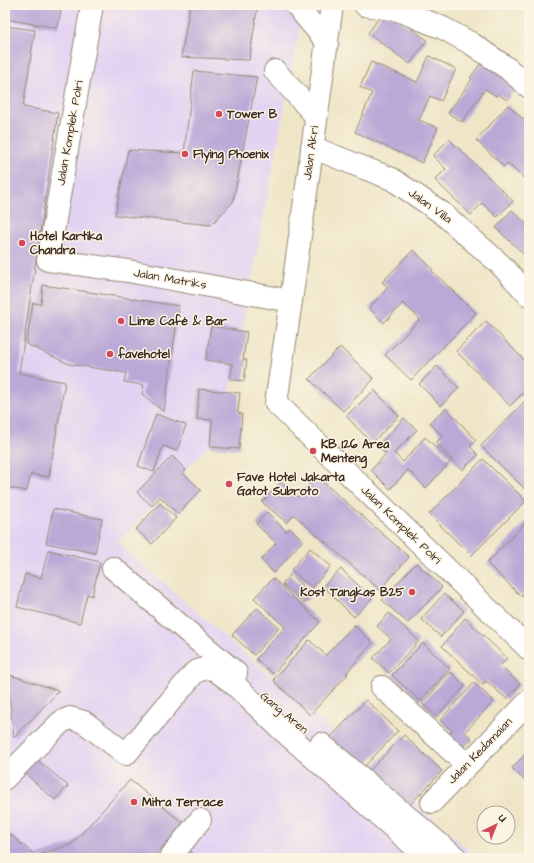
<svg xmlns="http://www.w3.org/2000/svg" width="534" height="863" font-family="'Architects Daughter',sans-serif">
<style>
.built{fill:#e3d3f2}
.building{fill:#baa9d7}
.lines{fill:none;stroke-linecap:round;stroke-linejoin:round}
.minor-casing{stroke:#958873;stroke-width:24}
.minor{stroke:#fff;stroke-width:22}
.poi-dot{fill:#d1495b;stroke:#fcf5e5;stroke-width:1.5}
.labels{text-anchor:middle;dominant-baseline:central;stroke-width:3;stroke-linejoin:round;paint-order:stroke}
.poi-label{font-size:12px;font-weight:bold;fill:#3b2a1e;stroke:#fcf5e5;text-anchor:start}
.street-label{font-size:12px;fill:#3b2a1e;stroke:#fcf5e5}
</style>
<rect width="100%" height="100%" fill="#fcf5e5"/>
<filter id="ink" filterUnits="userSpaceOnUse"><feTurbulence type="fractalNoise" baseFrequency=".025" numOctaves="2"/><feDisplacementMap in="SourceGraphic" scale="8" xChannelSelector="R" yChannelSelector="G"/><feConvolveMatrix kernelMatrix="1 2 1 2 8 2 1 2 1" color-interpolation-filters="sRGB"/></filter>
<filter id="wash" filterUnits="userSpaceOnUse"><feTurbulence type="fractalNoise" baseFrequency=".012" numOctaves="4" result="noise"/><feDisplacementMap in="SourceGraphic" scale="16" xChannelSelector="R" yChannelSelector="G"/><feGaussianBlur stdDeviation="0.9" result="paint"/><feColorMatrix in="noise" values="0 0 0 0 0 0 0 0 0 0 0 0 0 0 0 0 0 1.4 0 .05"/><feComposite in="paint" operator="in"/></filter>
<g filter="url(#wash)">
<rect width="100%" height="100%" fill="#efe6c8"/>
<path class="built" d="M 5,5 L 304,5 L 223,430 L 118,543 L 478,858 L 5,858 Z"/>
<g id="blocks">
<g class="building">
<path d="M 5,5 L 62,5 L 58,28 L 5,19 Z"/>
<path d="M 190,5 L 258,5 L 249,60 L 181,57 Z"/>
<path d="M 385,10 L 427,40 L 410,64 L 368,33 Z"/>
<path d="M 5,26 L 35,30 L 23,107 L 58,113 L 19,373 L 65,382 L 49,477 L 31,474 L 27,491 L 5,487 Z"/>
<path d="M 429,56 L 456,69 L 441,101 L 430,96 L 419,120 L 438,128 L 422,163 L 355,132 L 372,93 L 360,87 L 371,62 L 417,82 Z"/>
<path d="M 483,60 L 516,87 L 507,100 L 498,94 L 496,96 L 485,89 L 462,122 L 448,113 L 472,79 L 470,78 Z"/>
<path d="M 194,71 L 257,77 L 233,202 L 211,225 L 115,215 L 128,150 L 184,153 Z"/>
<path d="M 508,105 L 523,119 L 529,112 L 529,183 L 507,163 L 504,167 L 476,140 Z"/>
<path d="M 449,139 L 513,201 L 497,217 L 482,203 L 471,215 L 435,180 L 446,169 L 433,156 Z"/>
<path d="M 512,210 L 529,226 L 529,259 L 496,228 Z"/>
<path d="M 413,250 L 432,268 L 431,270 L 476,313 L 411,380 L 385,355 L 420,319 L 403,303 L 384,323 L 369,308 L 388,287 L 382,282 Z"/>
<path d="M 43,285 L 179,306 L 164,412 L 142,394 L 144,385 L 124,382 L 126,373 L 69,364 L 26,344 L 33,303 L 41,304 Z"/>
<path d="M 486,321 L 529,365 L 529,387 L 510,406 L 456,351 Z"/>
<path d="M 211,326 L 247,332 L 243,360 L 247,360 L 244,381 L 230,379 L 233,364 L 206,360 Z"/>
<path d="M 340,347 L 374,379 L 343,411 L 309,379 Z"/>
<path d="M 437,366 L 459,388 L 441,406 L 419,384 Z"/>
<path d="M 199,389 L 240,393 L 238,413 L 242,414 L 239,449 L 210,447 L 212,420 L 197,419 Z"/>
<path d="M 374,390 L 399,416 L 372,443 L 346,416 Z"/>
<path d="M 529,397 L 529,493 L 481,446 Z"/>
<path d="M 446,408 L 476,440 L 470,446 L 478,455 L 462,470 L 436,442 L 443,437 L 430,423 Z"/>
<path d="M 156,414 L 186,425 L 177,451 L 163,446 L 154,472 L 138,466 Z"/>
<path d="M 404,418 L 417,430 L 394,453 L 403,462 L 425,437 L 451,461 L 426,488 L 408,470 L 390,489 L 371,470 L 386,454 L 378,446 Z"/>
<path d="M 172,456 L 186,470 L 183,473 L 201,490 L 178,514 L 160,497 L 152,506 L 137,492 Z"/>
<path d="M 483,459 L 526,501 L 471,556 L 429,514 Z"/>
<path d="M 316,476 L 409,557 L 380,590 L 294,515 L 287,523 L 262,502 L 281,482 L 298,497 Z"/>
<path d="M 160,503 L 176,518 L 152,544 L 136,529 Z"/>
<path d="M 53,509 L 102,519 L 95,553 L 46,543 Z"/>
<path d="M 267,512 L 286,531 L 290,528 L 303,540 L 274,573 L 261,560 L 276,543 L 256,524 Z"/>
<path d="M 529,519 L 529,589 L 522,597 L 487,563 Z"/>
<path d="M 310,548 L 331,566 L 312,588 L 291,570 Z"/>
<path d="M 48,550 L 100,562 L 92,596 L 87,594 L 80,623 L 17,607 L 25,574 L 41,578 Z"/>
<path d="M 416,563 L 442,587 L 408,623 L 382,600 Z"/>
<path d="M 341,569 L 372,598 L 354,617 L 323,586 Z"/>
<path d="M 290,575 L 312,594 L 304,603 L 282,584 Z"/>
<path d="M 273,578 L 320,622 L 273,674 L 256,659 L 285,627 L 254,598 Z"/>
<path d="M 444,594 L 464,611 L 441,637 L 421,619 Z"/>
<path d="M 257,608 L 279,628 L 254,655 L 232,635 Z"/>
<path d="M 389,613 L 419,641 L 389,673 L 373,658 L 391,639 L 377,626 Z"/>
<path d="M 465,618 L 507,658 L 500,666 L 520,684 L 507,699 L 486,681 L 483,685 L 442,646 Z"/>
<path d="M 354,625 L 373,643 L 346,673 L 348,674 L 310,715 L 274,681 L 275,680 L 274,679 L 309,640 L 326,655 Z"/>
<path d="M 423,643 L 450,669 L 420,701 L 392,675 Z"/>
<path d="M 451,672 L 465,686 L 436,717 L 422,703 Z"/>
<path d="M 7,674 L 59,691 L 14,737 Z"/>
<path d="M 474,683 L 494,701 L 465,732 L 472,739 L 461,750 L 446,737 L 452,731 L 440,720 Z"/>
<path d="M 366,700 L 398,731 L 361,770 L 329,739 Z"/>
<path d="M 404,735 L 442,771 L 407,808 L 369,771 Z"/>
<path d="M 529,750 L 529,785 L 512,768 Z"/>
<path d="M 32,755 L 68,786 L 55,800 L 20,769 Z"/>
<path d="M 130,780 L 184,824 L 152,858 L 5,858 L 5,830 L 36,856 L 72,844 Z"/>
<path d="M 190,851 L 198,858 L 184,858 Z"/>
</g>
</g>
</g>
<g filter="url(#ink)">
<use href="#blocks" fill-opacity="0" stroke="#958873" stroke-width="1"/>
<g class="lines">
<defs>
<g id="minor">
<path d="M 92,5 L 48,260 L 128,271 L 291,301"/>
<path d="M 296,5 L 327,42"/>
<path d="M 332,5 L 291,301 L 276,403 L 529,649"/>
<path d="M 365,5 L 398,10 L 443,28 L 472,44 L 507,68 L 529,87"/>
<path d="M 275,71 L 316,116"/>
<path d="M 312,147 L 329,154 L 392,179 L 442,213 L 500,264 L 529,295"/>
<path d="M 113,568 L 236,673"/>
<path d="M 382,687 L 467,765"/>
<path d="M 321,744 L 456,858"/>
<path d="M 5,778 L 61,722 L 70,718 L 84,722 L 126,754 L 195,672 L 206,668 L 214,669 L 233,683 L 280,728 L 414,846 L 426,858"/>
<path d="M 432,802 L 529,701"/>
<path d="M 170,858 L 200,820"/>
</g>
</defs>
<use href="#minor" class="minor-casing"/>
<use href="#minor" class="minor"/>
</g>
</g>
<g class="poi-dot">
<circle cx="219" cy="114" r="4"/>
<circle cx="185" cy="154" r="4"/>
<circle cx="22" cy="243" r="4"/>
<circle cx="121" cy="321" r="4"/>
<circle cx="110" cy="354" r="4"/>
<circle cx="313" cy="451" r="4"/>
<circle cx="229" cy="484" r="4"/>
<circle cx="412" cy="592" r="4"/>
<circle cx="134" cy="802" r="4"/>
</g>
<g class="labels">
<g class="poi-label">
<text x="227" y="114">Tower B</text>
<text x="193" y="154">Flying Phoenix</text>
<text x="30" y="236">Hotel Kartika<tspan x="30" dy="14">Chandra</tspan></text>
<text x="129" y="321">Lime Café &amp; Bar</text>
<text x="118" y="354">favehotel</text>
<text x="321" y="444">KB 126 Area<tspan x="321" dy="14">Menteng</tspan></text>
<text x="237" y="477">Fave Hotel Jakarta<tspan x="237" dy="14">Gatot Subroto</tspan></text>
<text x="404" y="592" text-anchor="end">Kost Tangkas B25</text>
<text x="142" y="802">Mitra Terrace</text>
</g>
<g class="street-label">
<text transform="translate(70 133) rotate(-80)">Jalan Komplek Polri</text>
<text transform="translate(311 153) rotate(-82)">Jalan Akri</text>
<text transform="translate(430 206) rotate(36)">Jalan Villa</text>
<text transform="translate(170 279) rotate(10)">Jalan Matriks</text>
<text transform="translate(401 525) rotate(44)">Jalan Komplek Polri</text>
<text transform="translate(284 713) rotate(40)">Gang Aren</text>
<text transform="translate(480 751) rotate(-46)">Jalan Kedamaian</text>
</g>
</g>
<rect width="534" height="863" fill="none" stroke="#fcf5e5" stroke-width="20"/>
<g transform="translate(496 825) rotate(43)"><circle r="19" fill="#fcf5e5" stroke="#afa495"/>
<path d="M0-3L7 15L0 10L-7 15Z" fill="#d1495b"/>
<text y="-6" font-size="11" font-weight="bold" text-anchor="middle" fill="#3b2a1e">U</text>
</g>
</svg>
